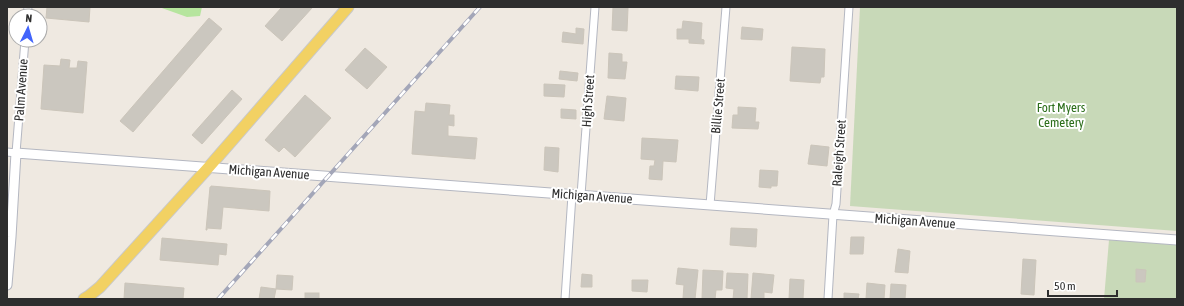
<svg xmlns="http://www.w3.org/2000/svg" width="1184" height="306" font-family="'Asap Condensed',sans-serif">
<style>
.green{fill:#b6e59e}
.cemetery{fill:#c8d9b8}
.building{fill:#cbc7bf;stroke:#cbc5ba}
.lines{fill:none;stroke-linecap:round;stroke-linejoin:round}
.minor-casing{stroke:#b4b7c1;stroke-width:9}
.tertiary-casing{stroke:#b4b7c1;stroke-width:11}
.primary-casing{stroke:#c9c9c9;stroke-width:13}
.minor{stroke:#fff;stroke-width:7}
.tertiary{stroke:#fff;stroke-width:9}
.primary{stroke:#f2d163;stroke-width:11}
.rail-casing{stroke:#a3a6b8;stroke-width:4}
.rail{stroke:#fff;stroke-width:2.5;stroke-dasharray:8;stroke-linecap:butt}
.labels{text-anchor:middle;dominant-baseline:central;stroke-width:4;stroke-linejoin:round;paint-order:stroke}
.street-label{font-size:13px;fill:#2e2e2e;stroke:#fff}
.park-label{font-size:13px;fill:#2c6e1b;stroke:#fff}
</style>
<rect width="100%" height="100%" fill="#efe9e1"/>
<path class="green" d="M 159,7 L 202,7 L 200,16 L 187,17 Z"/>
<g class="cemetery">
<path d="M 860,7 L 1177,7 L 1177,231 L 850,206 Z"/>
<path d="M 1109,240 L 1177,245 L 1177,299 L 1104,299 Z"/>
</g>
<g class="building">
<path d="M 47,7 L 90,7 L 89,22 L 46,18 Z"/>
<path d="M 282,7 L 312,8 L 282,41 L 265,26 Z"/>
<path d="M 613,7 L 628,8 L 627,31 L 612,30 Z"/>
<path d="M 209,18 L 222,29 L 133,132 L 120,121 Z"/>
<path d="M 683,21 L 702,23 L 701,39 L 704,40 L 704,44 L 689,43 L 689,39 L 677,39 L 677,29 L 682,29 Z"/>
<path d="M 742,27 L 763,29 L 762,40 L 741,39 Z"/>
<path d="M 576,28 L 584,29 L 583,44 L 562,42 L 563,32 L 576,34 Z"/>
<path d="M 792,47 L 825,49 L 824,77 L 821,77 L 820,83 L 790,81 Z"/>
<path d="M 365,48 L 387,67 L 367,89 L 345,70 Z"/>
<path d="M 609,53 L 622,54 L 622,62 L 627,62 L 625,79 L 608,78 Z"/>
<path d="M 61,59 L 70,60 L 69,68 L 77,68 L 78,61 L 87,62 L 83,113 L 41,109 L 44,65 L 60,66 Z"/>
<path d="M 560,71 L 578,73 L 577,81 L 559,79 Z"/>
<path d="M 676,76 L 699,77 L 698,91 L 675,89 Z"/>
<path d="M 544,84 L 565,85 L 564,97 L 544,96 Z"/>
<path d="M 232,90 L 242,99 L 202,144 L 192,135 Z"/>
<path d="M 305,95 L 331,118 L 295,157 L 284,147 L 279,152 L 265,140 Z"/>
<path d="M 607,96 L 626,98 L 624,121 L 604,119 Z"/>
<path d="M 426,103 L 450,105 L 449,115 L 454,115 L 454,126 L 448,125 L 448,136 L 477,138 L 475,159 L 412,154 L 415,111 L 425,112 Z"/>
<path d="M 738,107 L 756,108 L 755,122 L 759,122 L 758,129 L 732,128 L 733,115 L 738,115 Z"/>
<path d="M 561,109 L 576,110 L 576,119 L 561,118 Z"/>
<path d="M 642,138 L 678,140 L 676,162 L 663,161 L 662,180 L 649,179 L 650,166 L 654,166 L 655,160 L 641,159 Z"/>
<path d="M 811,145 L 829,147 L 827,166 L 808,164 Z"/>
<path d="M 545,147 L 559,148 L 558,172 L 544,170 Z"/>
<path d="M 760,170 L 778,171 L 777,186 L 771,186 L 771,188 L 759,187 Z"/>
<path d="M 211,186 L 270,191 L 269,211 L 223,207 L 221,229 L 207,228 L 207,230 L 206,230 L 210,187 L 211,187 Z"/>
<path d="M 731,228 L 757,229 L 756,247 L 730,245 Z"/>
<path d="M 851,237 L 864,237 L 863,254 L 850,254 Z"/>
<path d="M 162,238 L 227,244 L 226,255 L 219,254 L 218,265 L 160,260 Z"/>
<path d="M 898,249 L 910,251 L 908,273 L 895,272 Z"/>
<path d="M 1023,259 L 1036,260 L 1034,295 L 1021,294 Z"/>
<path d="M 678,268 L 698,270 L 695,299 L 683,298 L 684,285 L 676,284 Z"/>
<path d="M 1136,269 L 1146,270 L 1145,282 L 1136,282 Z"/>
<path d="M 703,270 L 723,271 L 722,290 L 716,290 L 715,299 L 702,299 Z"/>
<path d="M 727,273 L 748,274 L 747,299 L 733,299 L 734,289 L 726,288 Z"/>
<path d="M 753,273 L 774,275 L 772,293 L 764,292 L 764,299 L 751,299 Z"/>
<path d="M 582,274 L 592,275 L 592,287 L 581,287 Z"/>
<path d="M 277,275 L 293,276 L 292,290 L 276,289 Z"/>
<path d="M 790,279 L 804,280 L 803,299 L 789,299 Z"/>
<path d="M 632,280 L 648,280 L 647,292 L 632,291 Z"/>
<path d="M 125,283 L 184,288 L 183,299 L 124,299 Z"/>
<path d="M 867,283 L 885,285 L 884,299 L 866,299 Z"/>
<path d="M 891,284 L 906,285 L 905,299 L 890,299 Z"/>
<path d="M 261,287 L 276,289 L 274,299 L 259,299 Z"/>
<rect x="305" y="293" width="14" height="6"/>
<path d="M 844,293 L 859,294 L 858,299 L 844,299 Z"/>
</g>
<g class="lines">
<defs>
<g id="minor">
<path d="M 27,16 L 28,7"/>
<path d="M 7,152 L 16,153 L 25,40"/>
<path d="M 581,195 L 595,7"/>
<path d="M 710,205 L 726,7"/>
<path d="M 565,299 L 572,195"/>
<path d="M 828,299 L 833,215 L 836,204 L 849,7"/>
</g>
<path id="tertiary" d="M 7,285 L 11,237 L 16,153 L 1177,240"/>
<path id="primary" d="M 84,299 L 89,296 L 100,287 L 208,168 L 348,7"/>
</defs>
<use href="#minor" class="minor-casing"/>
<use href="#tertiary" class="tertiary-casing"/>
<use href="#primary" class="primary-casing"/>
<use href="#minor" class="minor"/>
<use href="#tertiary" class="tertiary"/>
<use href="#primary" class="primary"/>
<defs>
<path id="rail" d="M 218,299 L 480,7"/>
</defs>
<use href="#rail" class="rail-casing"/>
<use href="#rail" class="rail"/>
</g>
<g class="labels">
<g class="street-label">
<text transform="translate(21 90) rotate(-86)">Palm Avenue</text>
<text transform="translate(588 101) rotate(-86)">High Street</text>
<text transform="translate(718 106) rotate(-85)">Billie Street</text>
<text transform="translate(839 153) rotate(-86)">Raleigh Street</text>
<text transform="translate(269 172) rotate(4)">Michigan Avenue</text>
<text transform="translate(592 196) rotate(4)">Michigan Avenue</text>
<text transform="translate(915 221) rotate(4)">Michigan Avenue</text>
</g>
<g class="park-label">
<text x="1061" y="107">Fort Myers<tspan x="1061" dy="15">Cemetery</tspan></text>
</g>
</g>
<rect width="1184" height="306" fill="none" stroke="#2e2e2e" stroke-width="16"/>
<g transform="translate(28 28) rotate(5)"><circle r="19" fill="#ffffff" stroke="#ababab"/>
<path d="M0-3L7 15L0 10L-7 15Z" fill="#4264fb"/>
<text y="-6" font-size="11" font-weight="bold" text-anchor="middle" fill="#2e2e2e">N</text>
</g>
<path d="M1048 290v6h69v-6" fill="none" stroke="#2e2e2e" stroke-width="2"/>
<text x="1054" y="290" font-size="12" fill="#2e2e2e" stroke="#ffffff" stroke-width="3" paint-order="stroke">50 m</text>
</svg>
